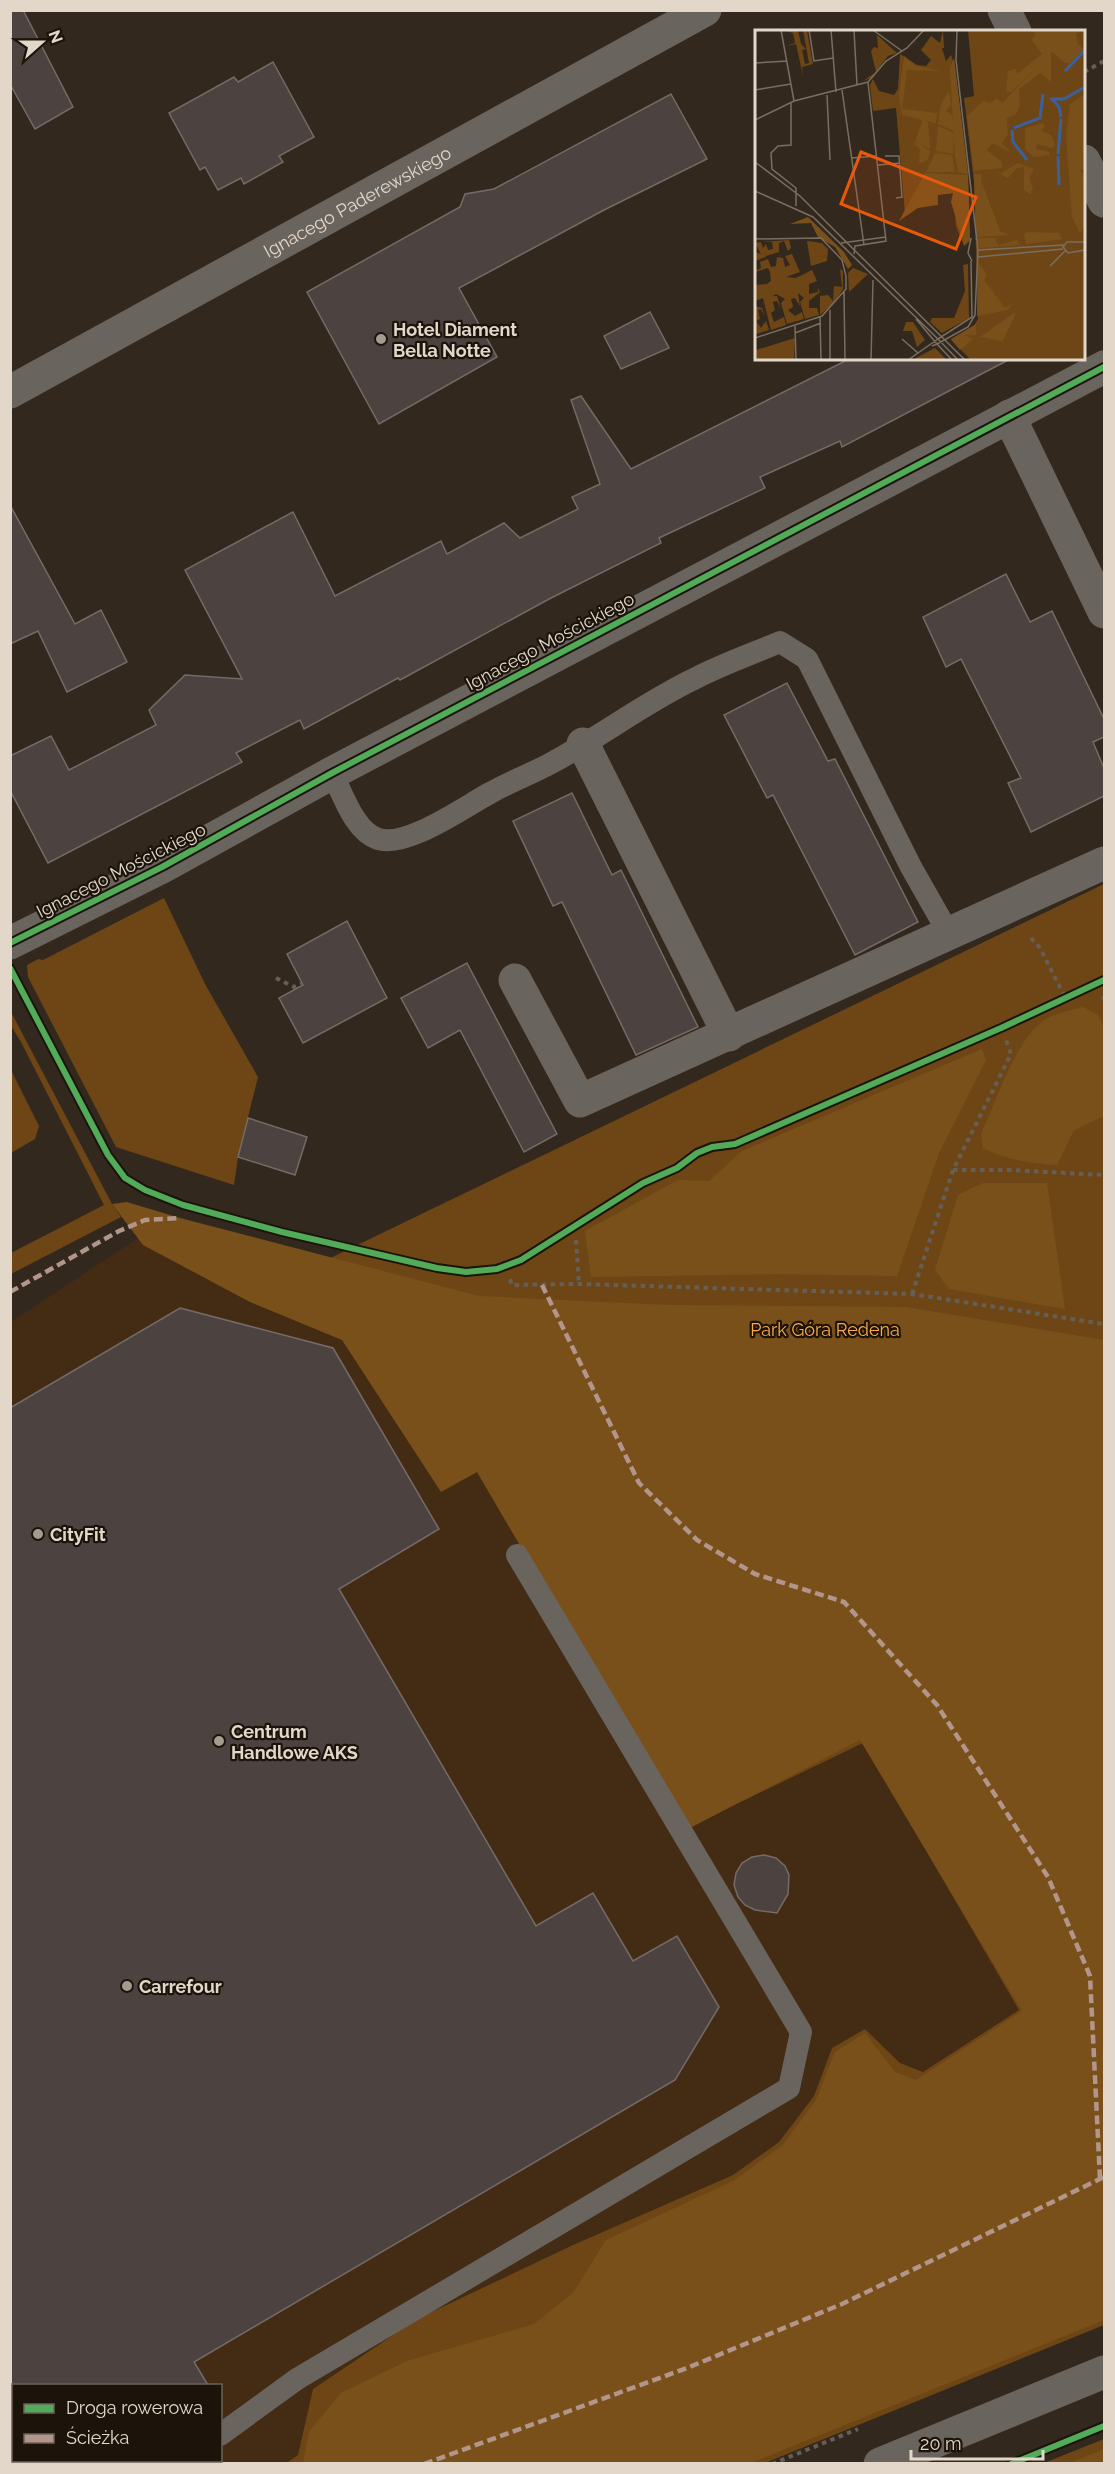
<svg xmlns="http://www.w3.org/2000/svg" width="1115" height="2474" font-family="Raleway,sans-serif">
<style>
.built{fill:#432c13;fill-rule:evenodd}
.green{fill:#6e4616}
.forest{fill:#7a501a}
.building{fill:#4c4341;stroke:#746b69;stroke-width:1.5}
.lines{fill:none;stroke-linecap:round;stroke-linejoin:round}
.path{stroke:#655f58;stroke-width:4;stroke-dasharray:4.5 4.5;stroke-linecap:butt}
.service{stroke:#6a645e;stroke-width:22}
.minor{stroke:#6a645e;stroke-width:33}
.tertiary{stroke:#6a645e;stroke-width:33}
.quiet{stroke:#b2968c;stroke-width:4.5;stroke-dasharray:9 4.5;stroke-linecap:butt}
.cycleway-casing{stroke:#1c140b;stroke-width:10}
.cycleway{stroke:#51ab58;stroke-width:6}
.poi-dot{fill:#a59a8d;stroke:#1c140b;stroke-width:2}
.labels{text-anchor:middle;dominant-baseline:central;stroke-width:4.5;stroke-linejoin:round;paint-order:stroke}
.street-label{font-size:18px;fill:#e3d7ca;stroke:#1c140b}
.poi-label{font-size:18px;font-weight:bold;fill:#e3d7ca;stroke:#1c140b;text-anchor:start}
.park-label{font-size:18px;fill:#feaa44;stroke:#1c140b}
.inset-river{fill:none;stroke:#3a609f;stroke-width:3}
.inset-road{fill:none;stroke:#796e62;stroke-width:1.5}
.view{fill:#e8590c;fill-opacity:0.15;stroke:#e8590c;stroke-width:3}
.inset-edge{fill:none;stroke:#e3d7ca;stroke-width:3}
</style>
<rect width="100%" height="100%" fill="#33281d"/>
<path class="built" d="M 147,1232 L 287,1279 L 605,1502 L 743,1801 L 863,1743 L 1019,2010 L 923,2072 L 900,2063 L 865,2029 L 832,2048 L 814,2096 L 779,2142 L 733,2175 L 573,2245 L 417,2319 L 313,2389 L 298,2455 L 285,2463 L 11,2464 L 11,1322 ZM 14,2386 L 220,2386 L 220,2460 L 14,2460 Z"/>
<g class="green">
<path d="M 1104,884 L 1104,2325 L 765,2463 L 285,2464 L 298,2455 L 313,2389 L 417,2319 L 573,2245 L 733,2175 L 779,2142 L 814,2096 L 832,2048 L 865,2029 L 900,2063 L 923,2072 L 1019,2010 L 863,1743 L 743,1801 L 605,1502 L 287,1279 Z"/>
<path d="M 164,898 L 205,984 L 258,1077 L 238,1157 L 234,1185 L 116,1147 L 28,977 L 27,965 L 38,959 L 43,960 Z"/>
<path d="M 10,1010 L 112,1204 L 121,1217 L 11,1274 L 11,1253 L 104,1205 L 21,1042 L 11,1026 Z"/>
<path d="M 11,1070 L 39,1126 L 35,1139 L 11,1153 Z"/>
<path d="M 1104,2439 L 1104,2463 L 1044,2463 Z"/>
</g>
<g class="forest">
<path d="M 1083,1007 L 1098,1015 L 1104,1028 L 1104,1116 L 1074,1130 L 1057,1165 C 1031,1163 1006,1160 983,1148 L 981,1134 C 996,1102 1015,1041 1043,1021 C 1054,1013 1070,1011 1083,1007 Z"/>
<path d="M 982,1049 L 986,1060 L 939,1153 L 897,1276 L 774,1274 L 591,1277 L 585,1231 L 678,1180 L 709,1181 L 742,1151 Z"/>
<path d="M 983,1183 L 1047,1183 L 1065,1309 L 949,1289 L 935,1270 L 958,1195 Z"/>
<path d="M 127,1202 L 180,1218 L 479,1296 L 668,1305 L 905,1307 L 1104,1340 L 1104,2320 L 751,2463 L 303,2463 L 309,2432 L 341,2393 L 407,2361 L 534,2324 L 573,2293 L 606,2240 L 735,2180 L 783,2145 L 816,2100 L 835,2052 L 865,2033 L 895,2072 L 916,2080 L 1022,2011 L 860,1740 L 686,1830 L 477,1472 L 441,1492 L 342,1340 L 250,1302 L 143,1245 L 112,1204 Z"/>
<path d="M 1104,2449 L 1104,2463 L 1070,2463 Z"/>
</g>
<g class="building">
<path d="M 10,10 L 23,10 L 73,107 L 35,129 L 10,84 Z"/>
<path d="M 273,62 L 314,137 L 279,156 L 283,162 L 244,184 L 241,178 L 218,190 L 205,167 L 200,170 L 169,113 L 234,77 L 238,82 Z"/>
<path d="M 671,94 L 707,159 L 604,210 L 459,288 L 497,357 L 379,424 L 307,292 L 460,207 L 465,194 L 494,189 Z"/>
<path d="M 650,312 L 669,348 L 621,369 L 604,336 Z"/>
<path d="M 851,358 L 1012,358 L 842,447 L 840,441 L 760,477 L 765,488 L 659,538 L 661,543 L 551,598 L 400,680 L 398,678 L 304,729 L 300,720 L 236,753 L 242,762 L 48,863 L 10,790 L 10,756 L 51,736 L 69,770 L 156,725 L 149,710 L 185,675 L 242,679 L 185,570 L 293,512 L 335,596 L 441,541 L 447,554 L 504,523 L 520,538 L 578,509 L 572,497 L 600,484 L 571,400 L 581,396 L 631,469 Z"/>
<path d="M 10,505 L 75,624 L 101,610 L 127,662 L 67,692 L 38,631 L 10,644 Z"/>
<path d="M 1006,574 L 1030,622 L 1052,611 L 1104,719 L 1104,737 L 1093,742 L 1104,768 L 1104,796 L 1031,832 L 1008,783 L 1021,778 L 961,659 L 946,667 L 923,617 Z"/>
<path d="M 787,683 L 828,761 L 835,759 L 918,922 L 855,955 L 773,795 L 767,798 L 724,715 Z"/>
<path d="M 572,793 L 612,875 L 621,870 L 698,1027 L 636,1055 L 562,902 L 553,906 L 513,821 Z"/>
<path d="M 347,921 L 387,998 L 303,1043 L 279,998 L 303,985 L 287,954 Z"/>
<path d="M 467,963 L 557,1134 L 524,1152 L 460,1030 L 428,1048 L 401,998 Z"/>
<path d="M 248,1118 L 307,1137 L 295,1175 L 238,1157 Z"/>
<path d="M 180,1308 L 333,1348 L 439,1529 L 339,1589 L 536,1926 L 593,1893 L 633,1961 L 677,1936 L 719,2007 L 675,2080 L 194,2362 L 208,2385 L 10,2385 L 10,1408 Z"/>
<path d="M 764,1855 L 776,1858 L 785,1866 L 789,1875 L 788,1894 L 777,1913 L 755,1910 L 745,1905 L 738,1897 L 734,1885 L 736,1873 L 742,1863 L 752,1857 Z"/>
</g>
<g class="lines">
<g class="path">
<path d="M 1084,72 L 1104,61"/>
<path d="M 1031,938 L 1040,948 L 1065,997"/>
<path d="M 276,978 L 294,987 L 302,983"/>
<path d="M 1103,996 L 1104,999"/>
<path d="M 953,1170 L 1009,1170 L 1104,1175"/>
<path d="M 576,1240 L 579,1284"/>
<path d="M 510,1279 L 512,1285 L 579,1284 L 912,1294 L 1104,1324"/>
<path d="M 912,1294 L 953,1170 L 1011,1054 L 1006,1040"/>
<path d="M 772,2464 L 858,2429"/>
</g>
<g class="service">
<path d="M 332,773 C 343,794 354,831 378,839 C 407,848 464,807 490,793 C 511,781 534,773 555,761 C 603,735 647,701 696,678 C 723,664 752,654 780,642 L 807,659 L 911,867 L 949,934"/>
<path d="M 220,2435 L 297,2379 L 789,2088 L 801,2032 L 517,1555"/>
<path d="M 181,2464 L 186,2460"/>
</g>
<g class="minor">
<path d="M 1004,10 L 1015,32"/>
<path d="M 1084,161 L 1104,201"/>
<path id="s1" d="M 10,392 L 705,10"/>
<path d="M 1009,416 L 1104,612"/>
<path d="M 583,744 L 729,1035"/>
<path d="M 10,943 L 162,867 L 332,773 L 1104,367"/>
<path d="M 515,980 L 580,1101 L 1104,863"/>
</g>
<path class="tertiary" d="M 880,2464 L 1104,2372"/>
<g class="quiet">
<path d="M 542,1285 L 639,1483 L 697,1540 L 755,1574 L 844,1602 L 937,1705 L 1048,1877 L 1090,1976 L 1100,2179"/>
<path d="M 10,1292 L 119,1231 L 145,1220 L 180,1218"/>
<path d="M 424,2464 L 687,2368 L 842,2304 L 1104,2177"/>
</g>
<defs>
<g id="cycleway">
<path d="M 10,943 L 162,867 L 332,773 L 1104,367"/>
<path d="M 10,968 L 108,1155 L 125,1178 L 145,1190 L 183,1205 L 282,1232 L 437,1268 L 466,1272 L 497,1269 L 521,1260 L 643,1183 L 677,1168 L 697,1153 L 712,1147 L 735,1144 L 1001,1028 L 1104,980"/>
<path d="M 1011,2464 L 1104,2426"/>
</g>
</defs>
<use href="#cycleway" class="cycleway-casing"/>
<use href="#cycleway" class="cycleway"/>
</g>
<g class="poi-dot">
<circle cx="381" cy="339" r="6"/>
<circle cx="38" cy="1534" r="6"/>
<circle cx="219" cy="1741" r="6"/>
<circle cx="127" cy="1986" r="6"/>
</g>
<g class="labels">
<g class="street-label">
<text stroke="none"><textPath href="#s1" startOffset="396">Ignacego Paderewskiego</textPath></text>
<text transform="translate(550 641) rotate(-28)">Ignacego Mościckiego</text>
<text transform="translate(121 870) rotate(-27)">Ignacego Mościckiego</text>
</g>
<g class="poi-label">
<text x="393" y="329">Hotel Diament<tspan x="393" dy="21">Bella Notte</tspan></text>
<text x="50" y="1534">CityFit</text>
<text x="231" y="1731">Centrum<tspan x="231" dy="21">Handlowe AKS</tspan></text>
<text x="139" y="1986">Carrefour</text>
</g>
<g class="park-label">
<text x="825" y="1329">Park Góra Redena</text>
</g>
</g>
<g transform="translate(755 30)">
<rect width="330" height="330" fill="#33281d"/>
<path d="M 29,0 L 43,0 L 46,14 L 51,19 L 47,20 L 50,34 L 54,33 L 48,0 L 52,1 L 58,34 L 47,37 L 48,46 L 41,14 L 31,16 L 40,13 L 38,3 ZM 188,0 L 189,18 L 187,18 L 191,31 L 196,25 L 200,37 L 213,144 L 215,211 L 209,216 L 201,196 L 198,163 L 183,165 L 183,172 L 167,173 L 150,184 L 141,78 L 118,81 L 115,55 L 118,49 L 124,61 L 139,65 L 143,59 L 145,24 L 162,35 L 171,36 L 176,30 L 166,20 L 176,6 L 185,13 ZM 213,0 L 330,0 L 330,330 L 216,330 L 196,310 L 217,299 L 223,289 L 219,152 L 209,68 L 219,66 ZM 122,5 L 142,23 L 133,26 L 116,48 L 108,51 L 121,42 L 116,21 L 119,17 L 123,18 ZM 34,210 L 36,218 L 33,221 L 29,211 L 24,213 L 24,222 L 11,226 L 10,221 L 11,227 L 0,231 L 0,222 L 6,224 L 0,213 L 6,212 L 8,218 L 11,214 L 13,220 L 18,219 L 17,212 L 7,212 ZM 52,211 L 67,213 L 73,219 L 72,231 L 56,236 ZM 37,224 L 45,242 L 31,247 L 41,248 L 57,240 L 62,251 L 54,254 L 54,264 L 63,262 L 63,258 L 65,262 L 54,271 L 54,278 L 62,278 L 64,285 L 50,289 L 45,272 L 49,268 L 43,263 L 45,276 L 40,268 L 36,269 L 38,277 L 33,280 L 40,286 L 47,282 L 49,289 L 32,294 L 26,273 L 30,269 L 21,264 L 18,266 L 22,266 L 26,279 L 22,271 L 18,272 L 20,280 L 16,283 L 19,292 L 29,287 L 31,295 L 16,300 L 8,268 L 0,271 L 0,249 L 1,255 L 12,254 L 16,251 L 15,242 L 13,238 L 0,242 L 0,235 L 2,240 L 6,238 L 5,232 L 13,229 L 16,237 L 21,236 L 22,227 L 28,228 L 30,237 L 35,235 L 30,226 ZM 213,234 L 214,288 L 187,303 L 175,292 L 177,288 L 199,288 L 210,261 L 208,235 ZM 98,238 L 113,244 L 94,262 L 93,243 ZM 85,239 L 88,241 L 88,259 L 78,274 L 65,285 L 65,266 L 73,265 L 78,271 L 79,256 L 87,257 ZM 0,276 L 7,278 L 10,287 L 6,279 L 3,280 L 5,289 L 1,291 L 6,298 L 11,291 L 14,300 L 1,304 ZM 151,292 L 158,292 L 170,310 L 162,317 L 157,301 L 148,301 ZM 40,308 L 39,330 L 1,330 L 1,320 ZM 180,318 L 192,330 L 161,329 L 161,328 Z" fill="#6e4616"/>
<path d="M 328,0 L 321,4 L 323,15 L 329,19 L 315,33 L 310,33 L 296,21 L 296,52 L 285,43 L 264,59 L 265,75 L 261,84 L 252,88 L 253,104 L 247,113 L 255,122 L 237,113 L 232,120 L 247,132 L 247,138 L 219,141 L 212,86 L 228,71 L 235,73 L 242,68 L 247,73 L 280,39 L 256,62 L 251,61 L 253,41 L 261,39 L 262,44 L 287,24 L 276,9 L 281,5 L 279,1 ZM 149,26 L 161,36 L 186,41 L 152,40 L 147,79 L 182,83 L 181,93 L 147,85 L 144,65 ZM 199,28 L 200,36 L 213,144 L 203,142 L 200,125 L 195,39 ZM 194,61 L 196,75 L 191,81 L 197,85 L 199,101 L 183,94 L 186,74 ZM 330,64 L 330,139 L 325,140 L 330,148 L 330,195 L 325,203 L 317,187 L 311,105 L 315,74 ZM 168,90 L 173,92 L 175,119 L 164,113 L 175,121 L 173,130 L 164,133 L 165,119 L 158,112 L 164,113 L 160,111 ZM 287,93 L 290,96 L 286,101 L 296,105 L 300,115 L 297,118 L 282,114 L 281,119 L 294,122 L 295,125 L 278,127 L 270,119 L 270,98 ZM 183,96 L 199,103 L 198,124 L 181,121 ZM 180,123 L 197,125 L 200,142 L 171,142 ZM 263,133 L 279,139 L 274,148 L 278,158 L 275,164 L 269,160 L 269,137 L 262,138 L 253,148 L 245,144 ZM 170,143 L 213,145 L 215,210 L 209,215 L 196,172 L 198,163 L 182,165 L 183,175 L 163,178 L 144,191 ZM 219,144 L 226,144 L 227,169 L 227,153 L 245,201 L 255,205 L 221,207 ZM 53,187 L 89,222 L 97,235 L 93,239 L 80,217 L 63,207 L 56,193 L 35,194 ZM 273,202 L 304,203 L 307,209 L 271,214 L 269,204 ZM 220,208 L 240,208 L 243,215 L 262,210 L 265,215 L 225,218 ZM 223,232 L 232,244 L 229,250 L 250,278 L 256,274 L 253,280 L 222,286 ZM 261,283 L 248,311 L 225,307 L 259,283 ZM 221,294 L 221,305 L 209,305 L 218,309 L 205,320 L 196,309 Z" fill="#7a501a"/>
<path class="inset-river" d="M 310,41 L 330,20M 306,87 L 304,77 L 297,69 L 309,69 L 330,57M 259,98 L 285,88 L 288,64M 257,100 L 258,112 L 272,130M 303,124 L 306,89M 303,126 L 304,155"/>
<path class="inset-road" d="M 26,0 L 39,71M 54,0 L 59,31 L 78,28M 76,0 L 81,62M 99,0 L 102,55M 118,0 L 147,21M 0,33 L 32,31M 0,60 L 36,54M 87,60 L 109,215M 72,65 L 75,130M 36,73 L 36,115 L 23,116 L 16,123 L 17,139 L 41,158 L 41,176M 0,90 L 39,71 L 113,52 L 131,31 L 152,18 L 169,0M 130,126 L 144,126 L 147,167 L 141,168M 97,128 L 122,126M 0,132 L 45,166 L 210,330M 123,135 L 145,133M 0,161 L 58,187 L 183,309 L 217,287 L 216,231M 216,208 L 213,223 L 217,231M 0,209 L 66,208 L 87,230 L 91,246 L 91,259 L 67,286 L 0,308M 330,212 L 312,212 L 308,217 L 313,223 L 330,220M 86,213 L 131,207M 223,220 L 309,215M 99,224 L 100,216 L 131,211 L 113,52M 223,227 L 308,219M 295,236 L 310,221M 89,262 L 90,330M 65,287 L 66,330M 161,289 L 182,314 L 213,297 L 220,285 L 223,220 L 201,30 L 202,0M 40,296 L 41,330M 40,303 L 66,293M 147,309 L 163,323M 177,316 L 182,314 L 197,330M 75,330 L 75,280M 116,330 L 118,250M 153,330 L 183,309 L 203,330"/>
<path class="view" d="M 106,122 L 221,167 L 201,219 L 86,174 Z"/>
<rect width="330" height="330" class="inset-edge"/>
</g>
<rect width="1115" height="2474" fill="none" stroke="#e3d7ca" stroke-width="24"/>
<rect x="12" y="2384" width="210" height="78" fill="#1c140b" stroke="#6c6257" stroke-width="1.5"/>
<rect x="24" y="2404" width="30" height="9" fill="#51ab58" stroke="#6c6257" stroke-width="1.5"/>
<text x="66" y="2414" font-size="18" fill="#e3d7ca">Droga rowerowa</text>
<rect x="24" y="2434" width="30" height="9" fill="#b2968c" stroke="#6c6257" stroke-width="1.5"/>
<text x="66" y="2444" font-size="18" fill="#e3d7ca">Ścieżka</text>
<g transform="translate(42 42) rotate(69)" stroke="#1c140b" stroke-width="4.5" paint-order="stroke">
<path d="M0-4.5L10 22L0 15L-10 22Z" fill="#e3d7ca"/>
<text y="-9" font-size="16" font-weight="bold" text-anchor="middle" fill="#e3d7ca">N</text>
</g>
<path d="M911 2450v9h132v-9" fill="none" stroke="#e3d7ca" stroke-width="3"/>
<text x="920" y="2450" font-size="18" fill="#e3d7ca" stroke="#1c140b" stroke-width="4.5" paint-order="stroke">20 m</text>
</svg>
